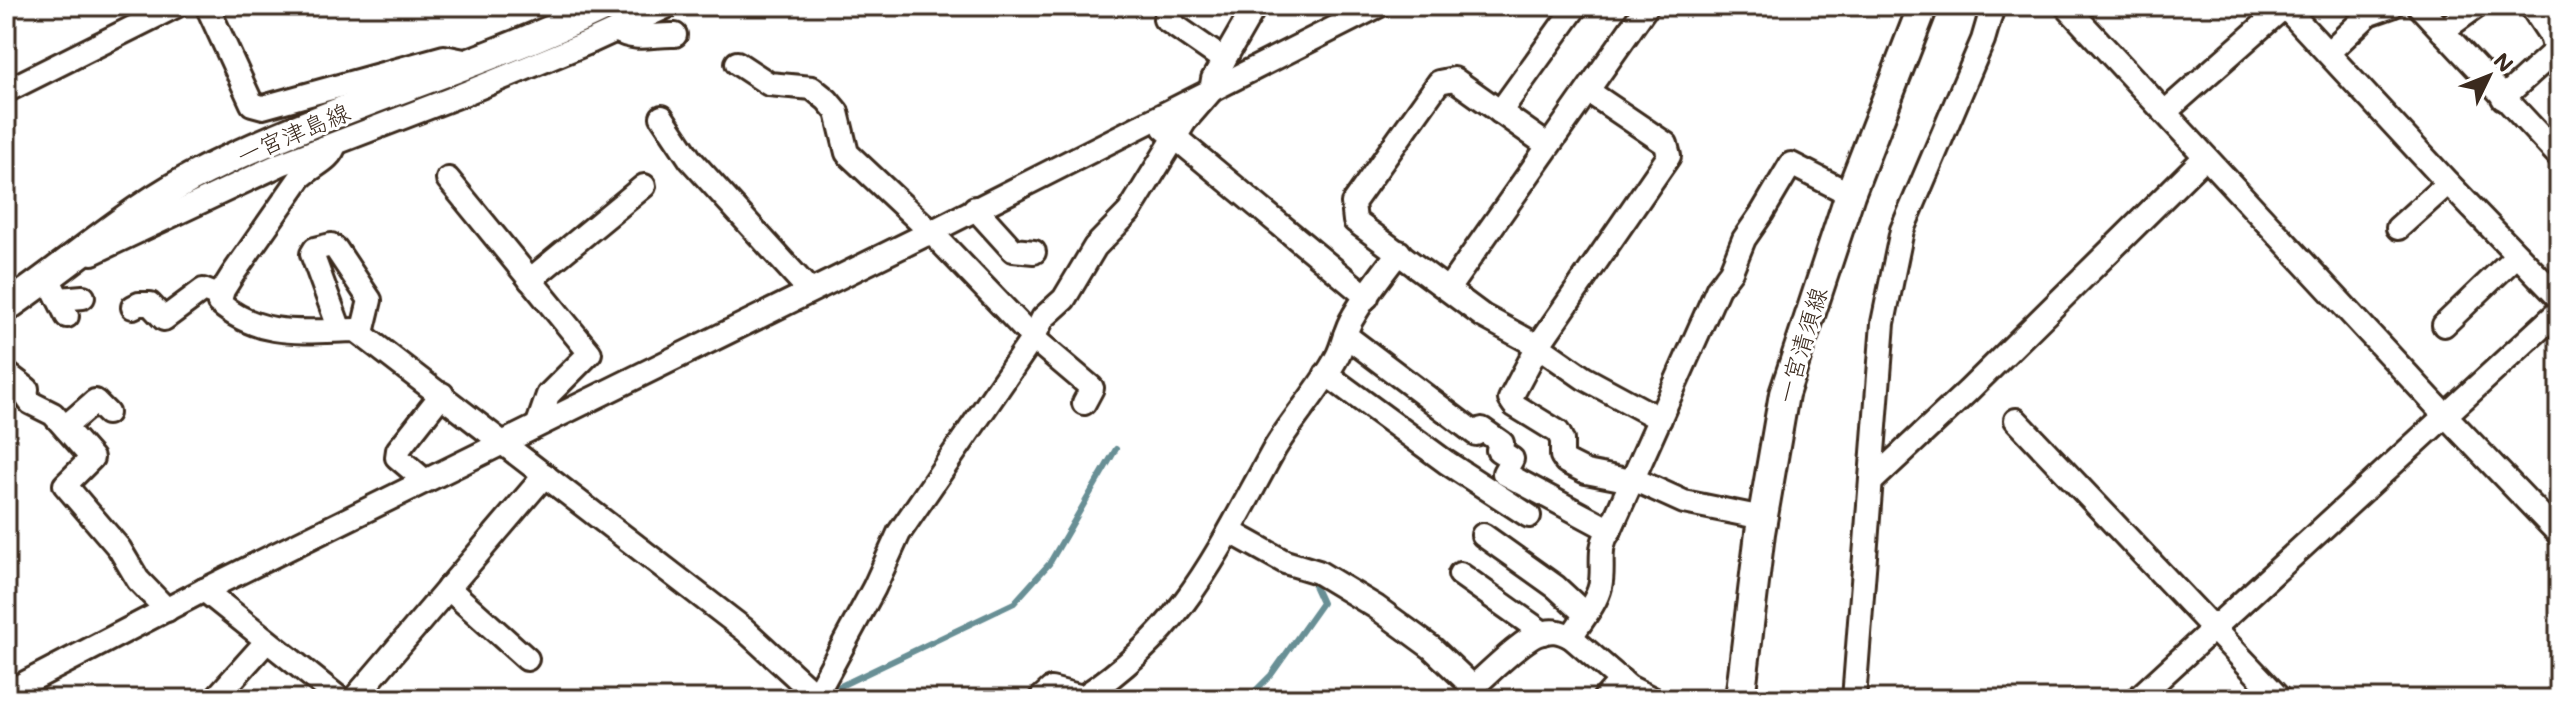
<svg xmlns="http://www.w3.org/2000/svg" width="2565" height="705" font-family="Mali,'Klee One',sans-serif">
<style>
.lines{fill:none;stroke-linecap:round;stroke-linejoin:round}
.stream{stroke:#688f95;stroke-width:6}
.minor-casing{stroke:#3b2a1e;stroke-width:28}
.major-casing{stroke:#3b2a1e;stroke-width:34}
.minor{stroke:#fff;stroke-width:22}
.major{stroke:#fff;stroke-width:28}
.labels{text-anchor:middle;dominant-baseline:central;stroke-width:6;stroke-linejoin:round;paint-order:stroke}
.street-label{font-size:24px;fill:#3b2a1e;stroke:#fff}
</style>
<rect width="100%" height="100%" fill="#fff"/>
<filter id="ink" filterUnits="userSpaceOnUse"><feTurbulence type="fractalNoise" baseFrequency=".0125" numOctaves="2"/><feDisplacementMap in="SourceGraphic" scale="16" xChannelSelector="R" yChannelSelector="G"/><feConvolveMatrix kernelMatrix="1 2 1 2 8 2 1 2 1" color-interpolation-filters="sRGB"/></filter>
<g filter="url(#ink)">
<g class="lines">
<g class="stream">
<path d="M 828,692 L 1014,603 L 1049,564 L 1116,449"/>
<path d="M 1247,699 L 1271,675 L 1322,603 L 1312,581"/>
</g>
<defs>
<g id="minor">
<path d="M 207,6 L 252,104 L 263,107 L 444,57 L 469,62"/>
<path d="M 2066,6 L 2445,415 L 2559,534"/>
<path d="M 2284,6 L 2448,183 L 2559,298"/>
<path d="M 2419,6 L 2559,156"/>
<path d="M 1165,19 L 1224,60"/>
<path d="M 616,30 C 635,42 654,34 675,35"/>
<path d="M 2442,31 L 2477,6"/>
<path d="M 2329,52 L 2369,14 L 2392,6"/>
<path d="M 737,63 L 769,84 L 812,88 L 827,100 L 837,112 L 847,153 L 931,232 L 1033,338 L 1092,388 L 1084,403"/>
<path d="M 6,91 L 176,6"/>
<path d="M 1588,91 L 1666,144 L 1669,156 L 1538,346 L 1510,399 L 1514,405 L 1558,432 L 1562,440 L 1562,456 L 1566,462 L 1586,472 L 1642,483 L 1684,502 L 1763,518"/>
<path d="M 2503,98 L 2555,51 L 2551,36 L 2531,6"/>
<path d="M 1500,112 L 1576,6"/>
<path d="M 2165,112 L 2285,6"/>
<path d="M 662,117 L 690,159 L 809,290"/>
<path d="M 1164,128 L 1367,297"/>
<path d="M 335,144 C 331,161 311,166 300,178 L 233,274 L 223,290 L 219,303 C 261,339 305,331 356,330 L 745,630 L 820,699"/>
<path d="M 1547,145 L 1454,79 L 1439,82 L 1353,203 L 1355,221 L 1483,316 L 1538,346 L 1584,378 L 1660,419"/>
<path d="M 448,179 L 590,353 L 548,395 L 538,424"/>
<path d="M 975,208 L 1013,250 L 1034,252"/>
<path d="M 2398,228 L 2448,183"/>
<path d="M 92,253 L 281,164 L 461,95 L 592,41 L 668,6"/>
<path d="M 48,278 L 67,316"/>
<path d="M 530,280 L 644,186"/>
<path d="M 1448,289 L 1647,6"/>
<path d="M 59,299 L 83,297"/>
<path d="M 133,307 L 139,304 L 150,304 L 164,319 L 203,290 L 221,297"/>
<path d="M 2444,325 L 2517,255"/>
<path d="M 340,330 L 312,254 L 315,249 L 331,245 L 336,249 L 370,300 L 362,333"/>
<path d="M 1345,335 L 1476,434 L 1482,429 L 1502,443 L 1498,450 L 1512,459 L 1504,473 L 1610,530"/>
<path d="M 6,373 L 27,389 L 26,396 L 31,403 L 53,414 L 92,458 L 65,485 L 119,548 L 138,580 L 167,610"/>
<path d="M 1326,374 L 1446,462 L 1529,516"/>
<path d="M 2016,420 L 2280,699"/>
<path d="M 65,427 L 95,401 L 107,413"/>
<path d="M 424,480 L 397,457 L 398,450 L 442,394"/>
<path d="M 1873,480 L 1968,391 L 2205,157"/>
<path d="M 1231,532 L 1285,562 L 1318,572 L 1376,607 L 1432,648 L 1473,687 C 1488,674 1523,639 1539,634 C 1551,629 1560,631 1571,637 L 1629,687 L 1653,699"/>
<path d="M 1483,535 L 1556,587 L 1585,614"/>
<path d="M 1460,574 L 1543,633"/>
<path d="M 448,588 L 527,659"/>
<path d="M 204,590 L 340,699"/>
<path d="M 1571,637 C 1580,622 1596,604 1600,587 C 1605,567 1596,547 1610,530 L 1718,288 L 1731,271 L 1744,239 L 1762,213 L 1791,164 L 1850,194"/>
<path d="M 6,693 L 204,590 L 931,232 L 1378,6"/>
<path d="M 816,695 L 874,588 L 899,533 L 1033,338 L 1043,318 L 1064,299 L 1095,247 L 1129,212 L 1185,121 L 1211,91 L 1213,79 L 1255,6"/>
<path d="M 215,699 L 266,642"/>
<path d="M 354,699 L 545,475"/>
<path d="M 1040,699 L 1051,689 L 1083,697 C 1186,629 1218,550 1275,448 C 1294,417 1320,389 1337,357 C 1344,344 1345,329 1353,317 C 1366,294 1383,273 1399,252"/>
<path d="M 1604,699 L 1621,680"/>
<path d="M 1854,699 L 1883,323 L 1902,230 L 1983,40 L 1993,6"/>
<path d="M 2137,699 L 2559,311"/>
</g>
<g id="major">
<path d="M 6,307 C 74,261 133,206 206,170 C 335,106 475,68 605,6"/>
<path d="M 1740,699 L 1760,533 L 1784,394 L 1850,194 L 1923,6"/>
</g>
</defs>
<use href="#minor" class="minor-casing"/>
<use href="#major" class="major-casing"/>
<use href="#minor" class="minor"/>
<use href="#major" class="major"/>
</g>
</g>
<g class="labels">
<g class="street-label">
<text transform="translate(293 133) rotate(-23)">一宮津島線</text>
<text transform="translate(1801 345) rotate(-73)">一宮清須線</text>
</g>
</g>
<rect width="2565" height="705" fill="none" stroke="#fff" stroke-width="32"/>
<rect x="16" y="16" width="2533" height="673" fill="none" stroke="#3b2a1e" stroke-width="3" filter="url(#ink)"/>
<g transform="translate(2489 76) rotate(47)" stroke="#ffffff" stroke-width="6" paint-order="stroke">
<path d="M0-6L14 30L0 20L-14 30Z" fill="#3b2a1e"/>
<text y="-12" font-size="22" font-weight="bold" text-anchor="middle" fill="#3b2a1e">N</text>
</g>
</svg>
